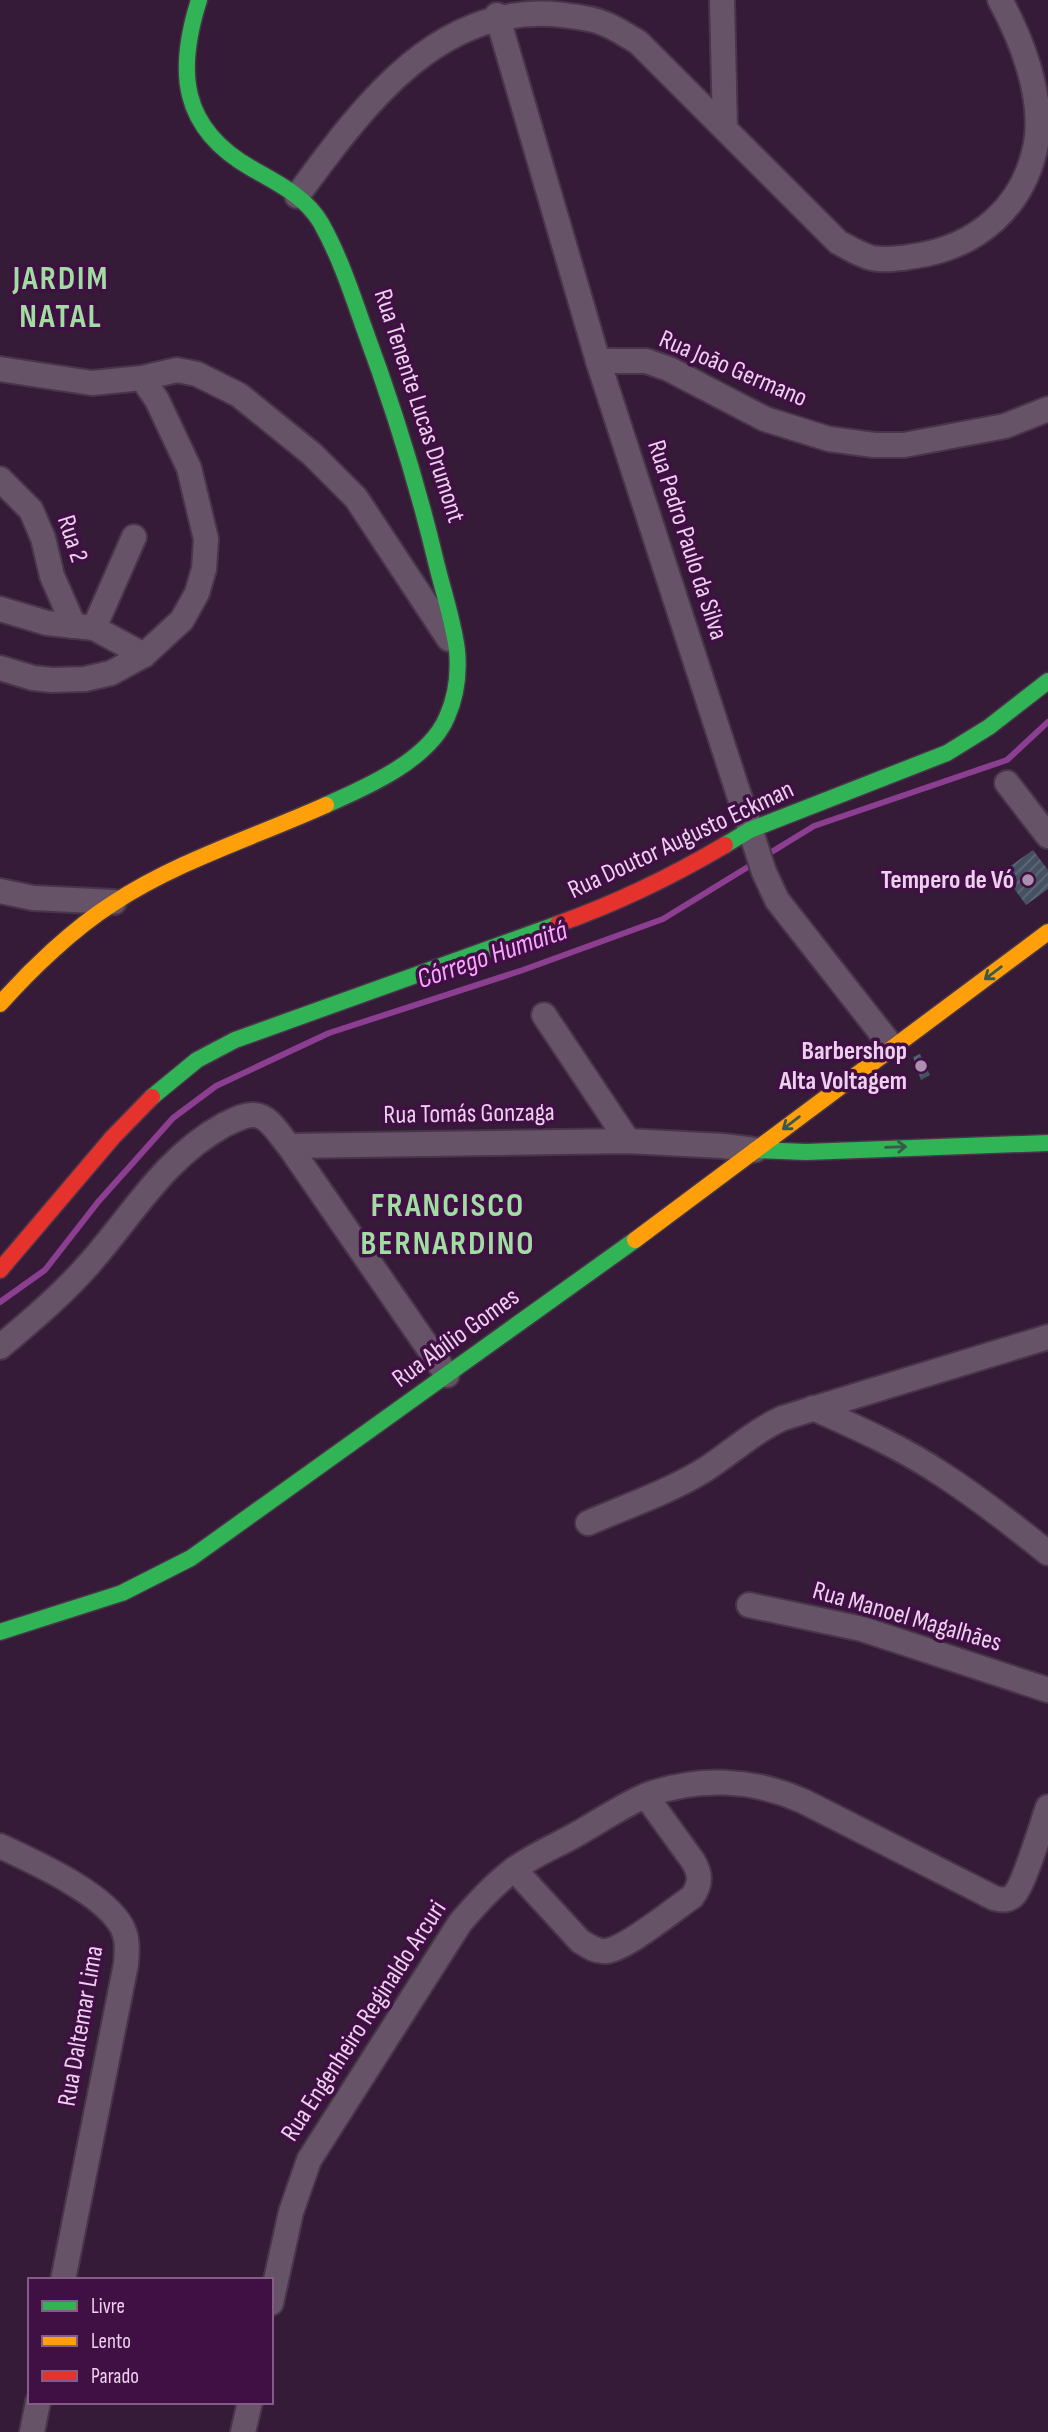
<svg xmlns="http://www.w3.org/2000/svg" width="1048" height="2432" font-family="'Sofia Sans Condensed',sans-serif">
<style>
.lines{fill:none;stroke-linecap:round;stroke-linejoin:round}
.stream{stroke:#8c3e91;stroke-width:6}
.building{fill:url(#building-hatch)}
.street-casing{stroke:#49354a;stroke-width:28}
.fast-casing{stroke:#49354a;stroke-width:19}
.slow-casing{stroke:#49354a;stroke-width:19}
.jam-casing{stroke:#49354a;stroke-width:19}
.street{stroke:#665368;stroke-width:24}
.fast{stroke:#30b455;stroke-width:16}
.slow{stroke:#ff9f0a;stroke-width:16}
.jam{stroke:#e5322d;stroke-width:16}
.oneway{stroke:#39594c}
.poi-dot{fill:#ad90ae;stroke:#400f44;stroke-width:2.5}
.labels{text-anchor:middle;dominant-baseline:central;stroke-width:7;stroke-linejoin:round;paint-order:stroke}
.street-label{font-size:26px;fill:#edcfee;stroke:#400f44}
.poi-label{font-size:26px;font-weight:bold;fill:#edcfee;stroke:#400f44;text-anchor:end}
.water-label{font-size:28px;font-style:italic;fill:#faa5ff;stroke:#400f44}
.district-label{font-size:33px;font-weight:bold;letter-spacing:2px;fill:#a1dca2;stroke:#400f44}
</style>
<defs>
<pattern id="building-hatch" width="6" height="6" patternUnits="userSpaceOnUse" patternTransform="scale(1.75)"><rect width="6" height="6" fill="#455161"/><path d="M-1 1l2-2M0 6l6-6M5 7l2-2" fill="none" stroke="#606978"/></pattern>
</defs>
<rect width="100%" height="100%" fill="#361b38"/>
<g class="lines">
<g class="stream">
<path d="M 765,856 L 814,826 L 1007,760 L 1048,722"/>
<path d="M 0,1302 L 45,1270 L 98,1202 L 173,1118 L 216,1086 L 329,1033 L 523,970 L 663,919 L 756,862"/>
</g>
</g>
<g class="building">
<path d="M 1033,850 L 1048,870 L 1048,889 L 1026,905 L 1002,872 Z"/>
<path d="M 920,1054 L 930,1075 L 921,1080 L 913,1057 Z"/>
</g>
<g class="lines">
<defs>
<g id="street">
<path d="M 722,0 L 725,128"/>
<path d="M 497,15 L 598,361 L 764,872 L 777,900 L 893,1048"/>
<path d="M 297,196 C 362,108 438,0 563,15 C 577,17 593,18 605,24 C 616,28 627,36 638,42 L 838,242 C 849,248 860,255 872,258 C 886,261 901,258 915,256 C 977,247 1024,207 1036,144 C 1044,97 1022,40 1000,0"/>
<path d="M 598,361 L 646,361 L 669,369 L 765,419 L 829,439 L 874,445 L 904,445 L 1005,426 L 1048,409"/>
<path d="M 0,369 L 92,383 L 142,378 L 177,370 L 197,374 L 239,395 L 312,454 L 356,498 L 449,639"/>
<path d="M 0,479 L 31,510 L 43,538 L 52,576 L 74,626"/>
<path d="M 0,609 L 47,623 L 94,628 L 144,655"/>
<path d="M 94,628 L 134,537"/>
<path d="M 0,668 L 33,678 L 52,680 L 85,679 L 111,673 L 144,655 L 182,620 L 197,593 L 204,569 L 206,539 L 189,468 L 157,400 L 142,378"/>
<path d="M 1007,783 L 1048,836"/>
<path d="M 0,891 L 33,898 L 114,902"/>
<path d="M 544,1015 L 628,1141"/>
<path d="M 289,1146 L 628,1141 L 723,1146 L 755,1150"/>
<path d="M 0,1347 C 31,1321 63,1294 90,1263 C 134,1213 164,1158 224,1125 C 233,1121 244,1114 254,1115 C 269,1115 280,1136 289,1146 L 447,1375"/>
<path d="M 813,1408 C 858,1428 903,1448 943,1475 C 980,1499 1014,1526 1048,1553"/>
<path d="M 588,1523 C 627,1506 669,1492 706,1469 C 732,1452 754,1431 783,1418 L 1048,1337"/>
<path d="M 749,1605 L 862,1629 L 1048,1690"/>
<path d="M 0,1846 C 34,1862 104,1893 122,1927 C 128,1938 127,1951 126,1964 L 63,2280"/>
<path d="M 514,1869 L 580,1941 C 588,1946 596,1952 606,1951 C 626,1949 673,1910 692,1897 C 701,1884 701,1874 693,1861 L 646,1796"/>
<path d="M 271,2303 L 291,2212 L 309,2160 L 460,1923 C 476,1904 492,1886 512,1871 C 531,1856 556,1846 577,1834 C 600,1821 623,1805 647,1795 C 699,1776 753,1779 803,1801 L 994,1898 C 1001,1900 1008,1901 1014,1895 C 1024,1885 1042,1824 1048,1807"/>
<path d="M 32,2432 L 38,2402"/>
<path d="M 243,2432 L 250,2402"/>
</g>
<g id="fast">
<path d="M 199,0 C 176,72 181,128 251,168 C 277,183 305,196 321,223 C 339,255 351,291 363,325 C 392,403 417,482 436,562 C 443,591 453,620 457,650 C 459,672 456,697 447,717 C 429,760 367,787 326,805"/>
<path d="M 725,845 L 750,830 L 947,753 L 989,727 L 1048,681"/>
<path d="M 152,1097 L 197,1060 L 235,1040 L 558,924"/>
<path d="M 755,1150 L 806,1152 L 1048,1143"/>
<path d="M 0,1632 L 122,1593 L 191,1558 L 635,1240"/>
</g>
<g id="slow">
<path d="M 0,1004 C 31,969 73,929 112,904 C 177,861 255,837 326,805"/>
<path d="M 635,1240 L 1048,932"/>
</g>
<g id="jam">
<path d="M 558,924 C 617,903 671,877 725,845"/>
<path d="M 0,1270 L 113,1137 L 152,1097"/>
</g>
</defs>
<use href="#street" class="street-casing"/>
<use href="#fast" class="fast-casing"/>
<use href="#slow" class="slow-casing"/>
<use href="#jam" class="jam-casing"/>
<use href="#street" class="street"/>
<use href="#fast" class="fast"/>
<use href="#slow" class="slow"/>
<use href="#jam" class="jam"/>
</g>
<defs><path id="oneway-shaft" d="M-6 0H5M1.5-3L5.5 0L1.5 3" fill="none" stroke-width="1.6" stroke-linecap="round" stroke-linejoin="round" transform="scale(1.75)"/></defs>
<g class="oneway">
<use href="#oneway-shaft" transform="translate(993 973) rotate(143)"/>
<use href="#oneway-shaft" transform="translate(791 1123) rotate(143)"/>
<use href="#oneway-shaft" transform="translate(896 1147) rotate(-2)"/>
</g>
<g class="poi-dot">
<circle cx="1028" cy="880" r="7"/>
<circle cx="921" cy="1066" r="7"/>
</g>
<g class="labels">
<g class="street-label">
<text transform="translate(733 369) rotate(23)">Rua João Germano</text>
<text transform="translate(419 406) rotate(72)">Rua Tenente Lucas Drumont</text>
<text transform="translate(72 539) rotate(72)">Rua 2</text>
<text transform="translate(687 540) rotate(72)">Rua Pedro Paulo da Silva</text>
<text transform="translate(681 840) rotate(-25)">Rua Doutor Augusto Eckman</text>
<text transform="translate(469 1114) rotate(-1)">Rua Tomás Gonzaga</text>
<text transform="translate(456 1338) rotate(-36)">Rua Abílio Gomes</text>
<text transform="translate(907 1617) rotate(16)">Rua Manoel Magalhães</text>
<text transform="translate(364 2021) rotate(-57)">Rua Engenheiro Reginaldo Arcuri</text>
<text transform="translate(81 2026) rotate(-80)">Rua Daltemar Lima</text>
</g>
<g class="poi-label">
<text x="1014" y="880">Tempero de Vó</text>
<text x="907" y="1051">Barbershop<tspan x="907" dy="30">Alta Voltagem</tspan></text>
</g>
<g class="water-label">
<text transform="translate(492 955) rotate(-19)">Córrego Humaitá</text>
</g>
<g class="district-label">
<text x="61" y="279">JARDIM<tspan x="61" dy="38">NATAL</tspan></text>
<text x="448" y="1206">FRANCISCO<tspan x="448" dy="38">BERNARDINO</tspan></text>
</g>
</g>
<rect x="28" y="2278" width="245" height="126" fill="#400f44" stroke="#855c88" stroke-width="2"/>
<rect x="42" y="2301" width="35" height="10" fill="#30b455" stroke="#855c88" stroke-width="2"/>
<text x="91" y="2313" font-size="21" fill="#edcfee">Livre</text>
<rect x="42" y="2336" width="35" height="10" fill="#ff9f0a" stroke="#855c88" stroke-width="2"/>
<text x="91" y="2348" font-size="21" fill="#edcfee">Lento</text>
<rect x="42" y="2371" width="35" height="10" fill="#e5322d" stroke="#855c88" stroke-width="2"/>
<text x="91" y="2383" font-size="21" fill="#edcfee">Parado</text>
</svg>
